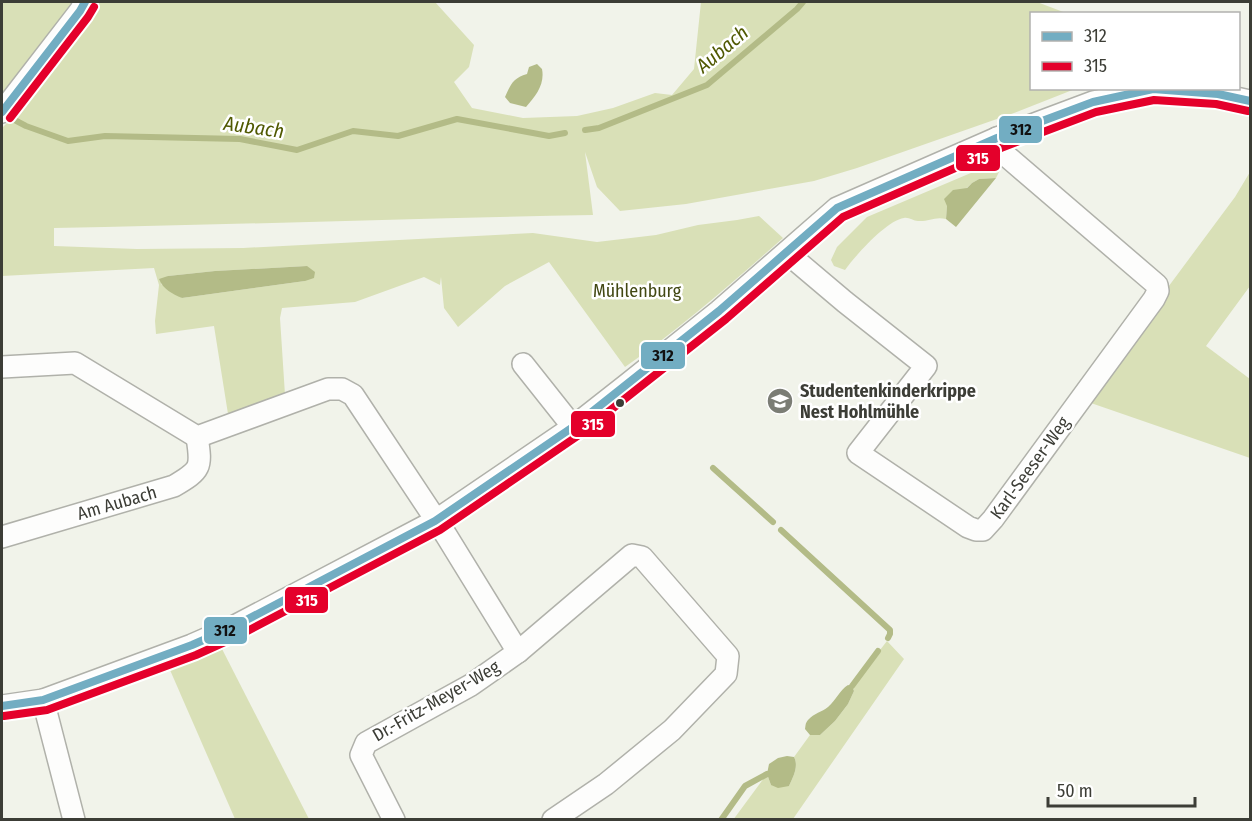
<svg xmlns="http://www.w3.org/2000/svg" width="1252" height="821" font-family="'Fira Sans Condensed',sans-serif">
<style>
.green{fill:#d9e0b7;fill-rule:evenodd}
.water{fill:#b3bb87}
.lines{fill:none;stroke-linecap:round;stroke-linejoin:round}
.stream{stroke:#b3bb87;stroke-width:6}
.minor-casing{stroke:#b0b1aa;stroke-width:24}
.minor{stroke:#fdfdfc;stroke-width:21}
.bus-1-casing{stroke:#fff;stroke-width:12}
.bus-2-casing{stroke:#fff;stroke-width:12}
.bus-1{stroke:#72adc2;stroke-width:8}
.bus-2{stroke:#e4002b;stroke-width:8}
.bus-dot{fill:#3c3d36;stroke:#fff;stroke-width:2}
.labels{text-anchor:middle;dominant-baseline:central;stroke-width:5;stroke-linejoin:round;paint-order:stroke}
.park-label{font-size:18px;fill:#424813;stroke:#fff}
.poi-label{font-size:18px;font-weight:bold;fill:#3c3d36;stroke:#fff;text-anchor:start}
.street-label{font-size:18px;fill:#3c3d36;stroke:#fff}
.water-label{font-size:20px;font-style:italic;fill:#505902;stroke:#fff}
.line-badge{stroke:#fff;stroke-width:2}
.badge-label{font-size:16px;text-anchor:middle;font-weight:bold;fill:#fff}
.pale-badge-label{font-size:16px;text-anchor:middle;font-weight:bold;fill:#111}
</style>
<rect width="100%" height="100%" fill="#f1f3ea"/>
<g class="green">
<path d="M 2,2 L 74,2 L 2,94 Z"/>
<path d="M 85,2 L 435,2 L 474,45 L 469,67 L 454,82 L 472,108 L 523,118 L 577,116 L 613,108 L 655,93 L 672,95 L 694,69 L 701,2 L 1037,2 L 1066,13 L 1032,14 L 1032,88 L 1075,89 L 1014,113 L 857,168 L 814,181 L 686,204 L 620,211 L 597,187 L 585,152 L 593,215 C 413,218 234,225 54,228 L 54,246 L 137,249 L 243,248 L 533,233 L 597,242 L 656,235 L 698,225 L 737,220 L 759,216 L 783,238 C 732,283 681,328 625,367 L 549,262 L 505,286 L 458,327 L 444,308 L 441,277 L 440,285 L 424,277 L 355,302 L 282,308 L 280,318 L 285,395 L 228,414 L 214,326 L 156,334 L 155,321 L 159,285 L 154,268 L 2,276 L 2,128 L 7,123 L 2,118 ZM 307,266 L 305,281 L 182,298 L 161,284 L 168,276 L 215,271 Z"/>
<path d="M 992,164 L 996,166 L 1000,170 L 996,178 L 979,179 L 972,183 L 947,206 L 946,219 C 935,216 928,222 918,221 C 913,221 909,217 904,218 C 887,220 855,256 845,270 L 834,266 L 831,260 L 837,247 L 867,217 Z"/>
<path d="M 1250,172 L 1250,286 L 1206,346 L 1250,379 L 1250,458 L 1088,402 L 1157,302 L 1235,197 Z"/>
<path d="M 887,641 L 904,659 L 793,819 L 733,820 L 767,774 L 771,785 L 789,786 C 793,777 799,766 794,757 L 810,735 L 820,735 L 835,721 L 848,704 L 854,691 L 852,686 Z"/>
<path d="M 221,647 L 309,819 L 235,819 L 170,670 Z"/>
</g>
<g class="water">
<path d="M 537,64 L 542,69 C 545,84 536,96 526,107 L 510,103 L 505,97 C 511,84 513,78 527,74 L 529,67 Z"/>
<path d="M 996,178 L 956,227 L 946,219 L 947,206 L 944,199 L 953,190 L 967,188 L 972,183 L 979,179 Z"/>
<path d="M 307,266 L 315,272 L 314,278 L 305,281 L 182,298 C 172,294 163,289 159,279 L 168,276 L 215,271 Z"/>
<path d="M 848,685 L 852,686 L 854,691 L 848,704 L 835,721 L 820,735 L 810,735 L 805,729 C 806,724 805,724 808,720 C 814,713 822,712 828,707 C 836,700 840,690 848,685 Z"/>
<path d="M 787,756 L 794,757 C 799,766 793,777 789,786 L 778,788 L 771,785 L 767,774 L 769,764 L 778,758 Z"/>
</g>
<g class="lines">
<g class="stream">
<path d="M 9,117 L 26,126 L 68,141 L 105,136 L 240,139 L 297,150 L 353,131 L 398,136 L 457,119 L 549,136 L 565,133"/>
<path d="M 585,130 L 599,128 L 707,85 L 797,9 L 803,2"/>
<path d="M 713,468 L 773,522"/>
<path d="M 781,530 L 890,630 L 890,634 L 888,638"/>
<path d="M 852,686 L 878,651"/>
<path d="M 721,820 L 745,786 L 767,774"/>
</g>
<defs>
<g id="minor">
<path d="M 2,112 L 80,11 L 85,2"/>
<path d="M 787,253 L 845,302 L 926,366 L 858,453 L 968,527 L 976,530 L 983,530 L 993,519 L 1154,299 L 1158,291 L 1157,285 L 1003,153 L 997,138"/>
<path d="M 523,364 L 573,427"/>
<path d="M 2,367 L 75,363 L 197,437 L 328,389 L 342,389 L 353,395 L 446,535 L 518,652 L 471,685 L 366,743 L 361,755 L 394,820"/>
<path d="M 2,537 L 174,486 C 201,470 202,468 197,437"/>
<path d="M 518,652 L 632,555 L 642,557 L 728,656 L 726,674 L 672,730 L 606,784 L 553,820"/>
<path d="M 43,700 L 74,820"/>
<path d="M 2,706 L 43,700 L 192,645 L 231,628 L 435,521 L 573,427 L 629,383 L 719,311 L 837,208 L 997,138 L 1093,102 L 1153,89 L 1218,94 L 1250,101"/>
</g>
</defs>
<use href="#minor" class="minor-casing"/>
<use href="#minor" class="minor"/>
<defs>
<g id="bus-1">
<path d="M 2,112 L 80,11 L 85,2"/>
<path d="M 2,706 L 43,700 L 192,645 L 231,628 L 435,521 L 573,427 L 719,311 L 837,208 L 997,138 L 1093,102 L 1153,89 L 1218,94 L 1250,101"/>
</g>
<g id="bus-2">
<path d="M 10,118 L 88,17 L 94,7"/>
<path d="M 4,716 L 47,710 L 196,655 L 236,637 L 440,530 L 579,435 L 726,319 L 843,217 L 1001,148 L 1096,112 L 1154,100 L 1216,104 L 1248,111"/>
</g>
</defs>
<use href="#bus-1" class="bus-1-casing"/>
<use href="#bus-2" class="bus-2-casing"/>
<use href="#bus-1" class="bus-1"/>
<use href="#bus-2" class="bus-2"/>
</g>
<defs>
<symbol id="school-disc" viewBox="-11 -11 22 22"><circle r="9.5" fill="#7b7d75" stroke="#fff"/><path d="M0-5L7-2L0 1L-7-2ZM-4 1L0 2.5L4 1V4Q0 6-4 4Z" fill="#fff"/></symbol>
</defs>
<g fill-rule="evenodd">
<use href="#school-disc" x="765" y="386" width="30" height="30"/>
</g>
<circle class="bus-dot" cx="620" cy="403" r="5"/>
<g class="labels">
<g class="park-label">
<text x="637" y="291">Mühlenburg</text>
</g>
<g class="poi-label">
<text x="800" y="391">Studentenkinderkrippe<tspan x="800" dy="21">Nest Hohlmühle</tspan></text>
</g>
<g class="street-label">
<text transform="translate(1030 468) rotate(-54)">Karl-Seeser-Weg</text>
<text transform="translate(117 503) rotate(-16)">Am Aubach</text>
<text transform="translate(436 701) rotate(-30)">Dr.-Fritz-Meyer-Weg</text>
</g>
<g class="water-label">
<text transform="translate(722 49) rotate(-40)">Aubach</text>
<text transform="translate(254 127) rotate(8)">Aubach</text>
</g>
</g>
<g class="line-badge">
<rect x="998" y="115" width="45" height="29" rx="6" fill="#72adc2"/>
<rect x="955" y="144" width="46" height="28" rx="6" fill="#e4002b"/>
<rect x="640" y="341" width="46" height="29" rx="6" fill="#72adc2"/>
<rect x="570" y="410" width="46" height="28" rx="6" fill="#e4002b"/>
<rect x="284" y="586" width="45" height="28" rx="6" fill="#e4002b"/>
<rect x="203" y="616" width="45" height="29" rx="6" fill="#72adc2"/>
</g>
<g class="badge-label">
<text x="978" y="164">315</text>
<text x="593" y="430">315</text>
<text x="307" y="606">315</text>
</g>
<g class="pale-badge-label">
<text x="1021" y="135">312</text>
<text x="663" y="361">312</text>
<text x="225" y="636">312</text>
</g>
<rect width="1252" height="821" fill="none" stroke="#3c3d36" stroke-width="6"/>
<rect x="1030" y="12" width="210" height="78" fill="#ffffff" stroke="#b1b1af" stroke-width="1.5"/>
<rect x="1042" y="32" width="30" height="9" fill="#72adc2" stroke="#b1b1af" stroke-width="1.5"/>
<text x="1084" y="42" font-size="18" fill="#3c3d36">312</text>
<rect x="1042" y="62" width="30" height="9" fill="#e4002b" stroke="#b1b1af" stroke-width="1.5"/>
<text x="1084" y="72" font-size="18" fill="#3c3d36">315</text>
<path d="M1048 797v9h147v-9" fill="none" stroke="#3c3d36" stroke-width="3"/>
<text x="1057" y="797" font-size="18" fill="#3c3d36" stroke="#ffffff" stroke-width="4.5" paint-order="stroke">50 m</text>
</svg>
